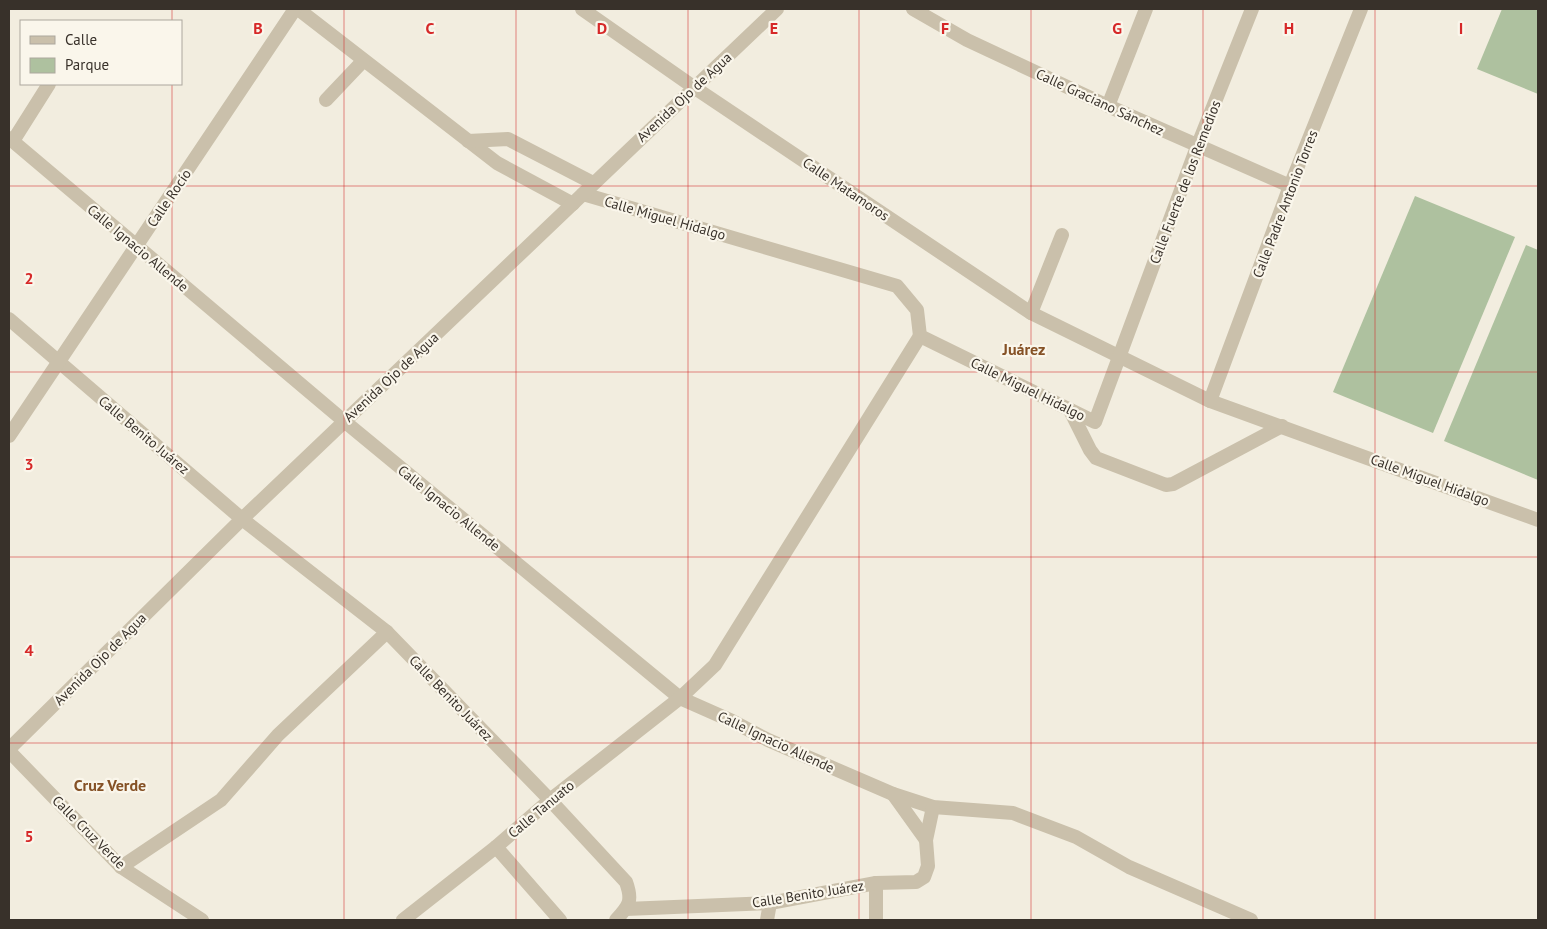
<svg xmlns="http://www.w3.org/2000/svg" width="1547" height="929" font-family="'PT Sans',sans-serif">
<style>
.green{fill:#aec19f}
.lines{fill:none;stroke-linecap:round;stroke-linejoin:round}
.minor{stroke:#cac0ab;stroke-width:14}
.grid{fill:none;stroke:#d62828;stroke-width:1;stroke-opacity:0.55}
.labels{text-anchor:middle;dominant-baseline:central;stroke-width:4.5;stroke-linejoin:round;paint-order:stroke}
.street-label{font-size:14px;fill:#38312a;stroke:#faf6eb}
.quarter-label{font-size:16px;font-weight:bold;fill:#855125;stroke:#faf6eb}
.grid-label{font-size:16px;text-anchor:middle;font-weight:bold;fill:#d62828;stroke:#faf6eb;stroke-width:4.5;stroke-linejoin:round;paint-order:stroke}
</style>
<rect width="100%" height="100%" fill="#f2eddf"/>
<g class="green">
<path d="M 1502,9 L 1538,9 L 1538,94 L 1477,69 Z"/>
<path d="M 1415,196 L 1515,237 L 1433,433 L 1333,392 Z"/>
<path d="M 1526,245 L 1538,250 L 1538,480 L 1444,441 Z"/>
</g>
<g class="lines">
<g class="minor">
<path d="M 298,9 L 497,163 L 573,204"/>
<path d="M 582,9 L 695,88 L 1031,313 L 1210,401 L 1538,520"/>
<path d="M 913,9 L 967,40 L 1108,106 L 1290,186"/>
<path d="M 326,100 L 363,61"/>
<path d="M 1108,106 L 1146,9"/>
<path d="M 9,138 L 344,421 L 680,698 L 732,721 L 768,740 L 893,794 L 933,807 L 1013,813 L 1076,837 L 1129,867 L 1251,920"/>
<path d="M 13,141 L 49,84"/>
<path d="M 468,141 L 508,139 L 593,183"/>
<path d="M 583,194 L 897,286 L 917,310 L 920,336 L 1095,422 L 1197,147 L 1252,9"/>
<path d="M 1031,313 L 1062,235"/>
<path d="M 9,319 L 242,519 L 387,632 L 550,800 L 626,882 C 633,901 629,906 616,920"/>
<path d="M 1210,401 L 1290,186 L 1361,9"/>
<path d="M 1070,410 L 1090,450 L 1096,458 L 1166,485 L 1173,484 L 1282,426"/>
<path d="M 9,436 L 295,9"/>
<path d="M 9,749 L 242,519 L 777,9"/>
<path d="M 9,751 L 121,867 L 202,920"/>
<path d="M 893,794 L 926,840"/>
<path d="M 496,847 L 560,920"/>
<path d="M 121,867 L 221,800 L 278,735 L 387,632"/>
<path d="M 876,883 L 876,920"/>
<path d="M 626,909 L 770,903 L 876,883 L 916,882 L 924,877 L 928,866 L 926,840 L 933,807"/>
<path d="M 403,920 L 496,847 L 550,800 L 680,698 L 715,665 L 920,336"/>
<path d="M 767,920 L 770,903"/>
</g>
</g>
<path class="grid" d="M 172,9 L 172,21M 344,9 L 344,920M 516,9 L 516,920M 688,9 L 688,920M 859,9 L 859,920M 1031,9 L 1031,920M 1203,9 L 1203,920M 1375,9 L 1375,920M 172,84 L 172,920M 9,186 L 1538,186M 9,372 L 1538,372M 9,557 L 1538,557M 9,743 L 1538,743"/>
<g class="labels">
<g class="street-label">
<text transform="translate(684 97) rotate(-43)">Avenida Ojo de Agua</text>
<text transform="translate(1100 102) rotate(25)">Calle Graciano Sánchez</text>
<text transform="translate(1185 182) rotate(-69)">Calle Fuerte de los Remedios</text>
<text transform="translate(846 189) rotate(34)">Calle Matamoros</text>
<text transform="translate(169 198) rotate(-56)">Calle Rocío</text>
<text transform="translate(1285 204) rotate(-69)">Calle Padre Antonio Torres</text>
<text transform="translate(665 218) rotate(16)">Calle Miguel Hidalgo</text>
<text transform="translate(138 248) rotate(40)">Calle Ignacio Allende</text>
<text transform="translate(391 377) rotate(-43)">Avenida Ojo de Agua</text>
<text transform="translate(1028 389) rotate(26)">Calle Miguel Hidalgo</text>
<text transform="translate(144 435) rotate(40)">Calle Benito Juárez</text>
<text transform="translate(1430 480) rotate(20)">Calle Miguel Hidalgo</text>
<text transform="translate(449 508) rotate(39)">Calle Ignacio Allende</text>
<text transform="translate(100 659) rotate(-45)">Avenida Ojo de Agua</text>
<text transform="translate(451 698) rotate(46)">Calle Benito Juárez</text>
<text transform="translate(776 742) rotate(25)">Calle Ignacio Allende</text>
<text transform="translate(541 809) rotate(-40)">Calle Tanuato</text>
<text transform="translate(89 832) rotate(45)">Calle Cruz Verde</text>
<text transform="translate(808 894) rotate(-9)">Calle Benito Juárez</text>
</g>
<g class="quarter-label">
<text x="1024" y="349">Juárez</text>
<text x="110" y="785">Cruz Verde</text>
</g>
</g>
<g class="grid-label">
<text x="258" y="34">B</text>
<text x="430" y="34">C</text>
<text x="602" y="34">D</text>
<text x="774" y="34">E</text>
<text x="945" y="34">F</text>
<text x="1117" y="34">G</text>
<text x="1289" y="34">H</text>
<text x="1461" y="34">I</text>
<text x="29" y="284">2</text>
<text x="29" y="470">3</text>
<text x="29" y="656">4</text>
<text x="29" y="842">5</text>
</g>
<rect width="1547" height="929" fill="none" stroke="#38312a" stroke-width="20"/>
<rect x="20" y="20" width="162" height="65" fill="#faf6eb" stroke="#aca79e"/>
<rect x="30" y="36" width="25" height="8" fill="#cac0ab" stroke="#aca79e"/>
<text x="65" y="45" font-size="15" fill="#38312a">Calle</text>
<rect x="30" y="58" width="25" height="15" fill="#aec19f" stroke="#aca79e"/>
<text x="65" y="70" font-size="15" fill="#38312a">Parque</text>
</svg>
